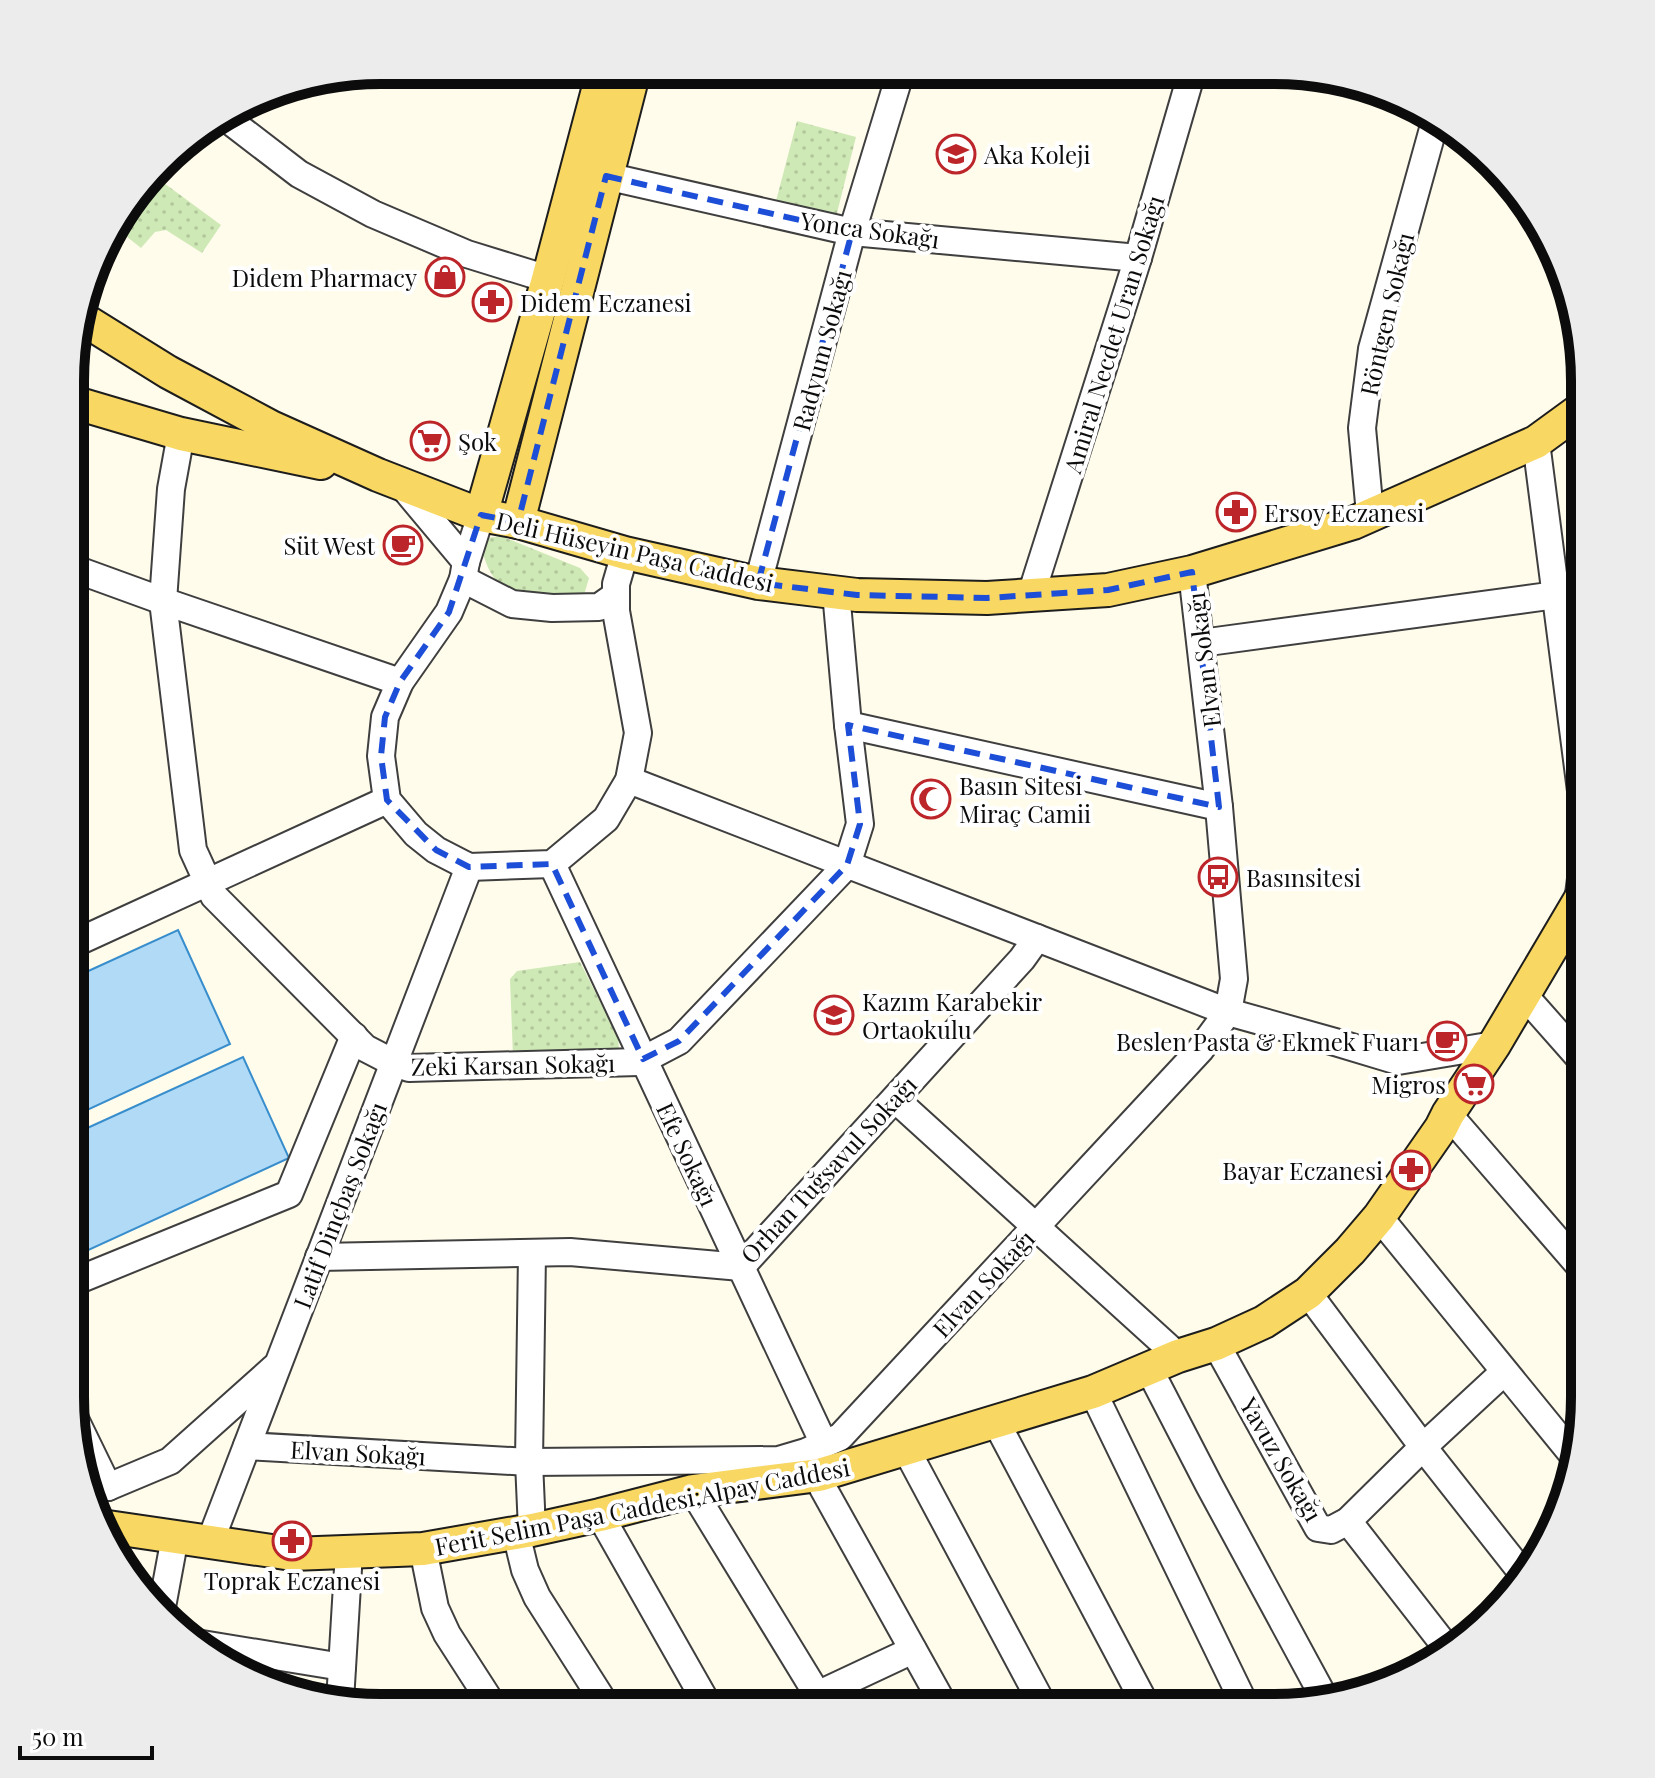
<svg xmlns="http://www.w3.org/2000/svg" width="1655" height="1778" font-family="'Playfair Display',serif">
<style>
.green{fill:url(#green-dots)}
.water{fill:#b1daf6;stroke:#388ecc;stroke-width:2}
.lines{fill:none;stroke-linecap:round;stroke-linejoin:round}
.minor-casing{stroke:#3f3f3f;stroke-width:30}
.major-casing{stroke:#1d1d1d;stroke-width:36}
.minor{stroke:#fff;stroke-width:26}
.major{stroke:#f8d763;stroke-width:32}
.marked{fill:none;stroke:#1d4ed8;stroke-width:6;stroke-dasharray:16 10;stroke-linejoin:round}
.labels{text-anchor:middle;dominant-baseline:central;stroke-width:8;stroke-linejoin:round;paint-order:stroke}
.poi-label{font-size:24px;fill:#0c0c0c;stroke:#fff;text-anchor:start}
.street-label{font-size:24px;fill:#0c0c0c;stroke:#fff}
.rim{fill:none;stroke:#0c0c0c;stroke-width:10}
</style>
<defs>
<pattern id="green-dots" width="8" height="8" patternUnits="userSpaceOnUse" patternTransform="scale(2)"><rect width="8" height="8" fill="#cfe9b6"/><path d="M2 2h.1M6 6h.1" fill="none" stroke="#b1c79b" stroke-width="1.8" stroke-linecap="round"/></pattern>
</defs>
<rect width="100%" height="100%" fill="#fffcec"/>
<g class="green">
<path d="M 797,121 L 856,137 L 836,217 L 776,201 Z"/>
<path d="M 153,175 L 221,225 L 202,253 L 166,230 L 155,232 L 141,248 L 112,225 Z"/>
<path d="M 501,536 L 580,568 L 589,578 L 584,595 C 566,595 516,596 502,585 C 489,576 485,561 481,546 L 487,538 Z"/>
<path d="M 580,962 L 618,1037 L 619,1050 L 513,1057 L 510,979 L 517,971 Z"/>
</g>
<g class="water">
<path d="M 178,930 L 230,1044 L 72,1117 L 73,978 Z"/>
<path d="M 243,1057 L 289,1158 L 71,1258 L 72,1135 Z"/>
</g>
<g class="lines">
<defs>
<g id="minor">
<path d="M 226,118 L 299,174 L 373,214 L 467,254 L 548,279"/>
<path d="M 606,176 L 852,232 L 1138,258"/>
<path d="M 181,434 L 171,489 L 163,601 L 193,850 L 214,896 L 365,1048 L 394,1063 L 409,1068 L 639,1062 L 679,1041 L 847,865 L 860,824 L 848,725 L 836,592"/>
<path d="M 1536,442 L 1584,814"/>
<path d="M 400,483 L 466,562"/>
<path d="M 1370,514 L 1362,428 L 1372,349 L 1436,118"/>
<path d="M 481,515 L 466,562 L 463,579 L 449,612 L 400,682 L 385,717 L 381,756 L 387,800 L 416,834 L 436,850 L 469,867 L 552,864 L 606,819 L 629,780 L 638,733 L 616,611 L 616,584 L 625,553"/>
<path d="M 75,569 L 163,601 L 400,682"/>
<path d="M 463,579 L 512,604 L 552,608 L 599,607 L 616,595"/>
<path d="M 758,583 L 852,232 L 901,71"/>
<path d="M 1031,595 L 1138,258 L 1192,72"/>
<path d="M 1201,643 L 1556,595 L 1584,588"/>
<path d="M 848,725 L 1219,807"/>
<path d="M 629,780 L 1228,1012 L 1335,1042 L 1398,1061 L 1494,1045"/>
<path d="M 1584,856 L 1578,902 L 1584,910"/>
<path d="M 552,864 L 824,1444"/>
<path d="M 73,944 L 387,800"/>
<path d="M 1523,994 L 1584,1063"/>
<path d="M 895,1099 L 1178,1356"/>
<path d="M 1448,1114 L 1584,1271"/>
<path d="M 1379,1217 L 1573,1455"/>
<path d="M 532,1253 L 529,1462 L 532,1530"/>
<path d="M 319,1257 L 570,1252 L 741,1267 L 1022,959 L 1037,938"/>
<path d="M 71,1283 L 289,1194 L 354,1036"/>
<path d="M 1308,1293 L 1423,1447 L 1523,1574"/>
<path d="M 1216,1344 L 1318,1528 L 1331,1530 L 1348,1521 L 1423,1447 L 1504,1372"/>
<path d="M 1148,1367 L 1209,1485 L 1326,1701"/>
<path d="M 1093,1392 L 1246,1707"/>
<path d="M 71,1411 L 108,1487"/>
<path d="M 996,1422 L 1147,1707"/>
<path d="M 247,1446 L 529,1462 L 779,1460 L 806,1452 L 840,1437 L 1200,1050 L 1228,1012 L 1234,979 L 1219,807 L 1192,572"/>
<path d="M 906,1449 L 1044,1707"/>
<path d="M 819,1475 L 823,1488 L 945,1707"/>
<path d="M 84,1486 L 108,1487 L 170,1461 L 274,1368"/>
<path d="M 693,1491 L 825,1707"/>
<path d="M 600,1515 L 709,1707"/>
<path d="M 1348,1521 L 1450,1652"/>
<path d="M 516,1533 L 525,1570 L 537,1597 L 607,1707"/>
<path d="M 210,1542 L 469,867"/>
<path d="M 423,1549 L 435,1608 L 447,1634 L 494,1707"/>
<path d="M 162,1607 L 175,1537"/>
<path d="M 202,1644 L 342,1667"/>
<path d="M 817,1695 L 913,1650"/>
<path d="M 340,1701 L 349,1552"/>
</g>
<g id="major">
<path d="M 78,316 L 168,372 L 271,427 L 378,475 L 481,515 L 518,522 L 625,553 L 758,583 L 857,595 L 987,598 L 1108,590 L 1192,572 L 1353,523 L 1536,442 L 1584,407"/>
<path d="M 76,403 L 181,434 L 321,463"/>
<path d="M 481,515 L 548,279 L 603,71"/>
<path d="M 518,522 L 634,71"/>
<path d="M 101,1526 L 292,1554 L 423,1549 L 532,1530 L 600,1515 L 693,1491 L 819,1475 L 1093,1392 L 1178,1356 L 1216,1344 L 1264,1322 L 1308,1293 L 1350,1251 L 1379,1217 L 1441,1128 L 1448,1114 L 1494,1045 L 1584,893"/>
</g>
</defs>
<use href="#minor" class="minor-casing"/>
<use href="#major" class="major-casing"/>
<use href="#minor" class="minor"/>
<use href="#major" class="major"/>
</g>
<path class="marked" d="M 606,176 L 852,232 L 758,583 L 857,595 L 987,598 L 1108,590 L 1192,572 L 1219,807 L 848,725 L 860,824 L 847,865 L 679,1041 L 643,1059 L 552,864 L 469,867 L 436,850 L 387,800 L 381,756 L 385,717 L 400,682 L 449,612 L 481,515 L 518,522 Z"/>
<defs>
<symbol id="university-ring" viewBox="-11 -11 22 22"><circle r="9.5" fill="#fff" stroke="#bc2529" stroke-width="1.5"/><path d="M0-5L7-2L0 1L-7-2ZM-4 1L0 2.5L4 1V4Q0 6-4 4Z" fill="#bc2529"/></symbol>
<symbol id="shop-ring" viewBox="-11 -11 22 22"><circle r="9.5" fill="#fff" stroke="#bc2529" stroke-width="1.5"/><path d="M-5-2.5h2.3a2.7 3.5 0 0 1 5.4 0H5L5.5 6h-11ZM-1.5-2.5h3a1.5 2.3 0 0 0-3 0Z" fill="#bc2529"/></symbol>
<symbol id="pharmacy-ring" viewBox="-11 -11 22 22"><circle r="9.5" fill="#fff" stroke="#bc2529" stroke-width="1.5"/><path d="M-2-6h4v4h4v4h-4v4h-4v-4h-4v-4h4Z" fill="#bc2529"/></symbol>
<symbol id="supermarket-ring" viewBox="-11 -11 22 22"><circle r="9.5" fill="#fff" stroke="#bc2529" stroke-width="1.5"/><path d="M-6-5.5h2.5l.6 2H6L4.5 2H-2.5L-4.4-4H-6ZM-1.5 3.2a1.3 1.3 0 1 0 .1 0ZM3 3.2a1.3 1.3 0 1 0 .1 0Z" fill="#bc2529"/></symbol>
<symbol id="cafe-ring" viewBox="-11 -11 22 22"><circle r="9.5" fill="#fff" stroke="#bc2529" stroke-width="1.5"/><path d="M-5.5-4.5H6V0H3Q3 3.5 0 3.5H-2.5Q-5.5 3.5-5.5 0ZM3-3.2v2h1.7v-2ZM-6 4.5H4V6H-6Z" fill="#bc2529"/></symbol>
<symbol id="mosque-ring" viewBox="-11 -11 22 22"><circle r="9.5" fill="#fff" stroke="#bc2529" stroke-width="1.5"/><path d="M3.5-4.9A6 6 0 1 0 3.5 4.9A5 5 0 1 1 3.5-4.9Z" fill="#bc2529"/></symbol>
<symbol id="bus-ring" viewBox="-11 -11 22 22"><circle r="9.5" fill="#fff" stroke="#bc2529" stroke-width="1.5"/><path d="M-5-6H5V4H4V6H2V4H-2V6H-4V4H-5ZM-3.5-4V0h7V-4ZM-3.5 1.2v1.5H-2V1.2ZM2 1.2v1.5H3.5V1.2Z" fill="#bc2529"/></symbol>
<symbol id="school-ring" viewBox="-11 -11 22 22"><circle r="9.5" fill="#fff" stroke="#bc2529" stroke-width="1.5"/><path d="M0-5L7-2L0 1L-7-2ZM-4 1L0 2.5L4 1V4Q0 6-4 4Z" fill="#bc2529"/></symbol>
</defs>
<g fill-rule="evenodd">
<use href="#university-ring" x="934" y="132" width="44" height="44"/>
<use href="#shop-ring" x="423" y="255" width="44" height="44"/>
<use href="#pharmacy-ring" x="470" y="280" width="44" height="44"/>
<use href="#supermarket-ring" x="408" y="419" width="44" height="44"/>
<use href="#pharmacy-ring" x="1214" y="490" width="44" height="44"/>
<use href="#cafe-ring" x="381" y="523" width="44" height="44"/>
<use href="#mosque-ring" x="909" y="777" width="44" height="44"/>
<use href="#bus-ring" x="1196" y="855" width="44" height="44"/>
<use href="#school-ring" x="812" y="993" width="44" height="44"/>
<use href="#cafe-ring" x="1425" y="1019" width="44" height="44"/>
<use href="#supermarket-ring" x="1452" y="1062" width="44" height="44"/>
<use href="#pharmacy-ring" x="1389" y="1148" width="44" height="44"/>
<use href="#pharmacy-ring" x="270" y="1519" width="44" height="44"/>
</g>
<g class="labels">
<g class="poi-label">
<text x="984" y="154">Aka Koleji</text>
<text x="417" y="277" text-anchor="end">Didem Pharmacy</text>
<text x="520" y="302">Didem Eczanesi</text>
<text x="458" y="441">Şok</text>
<text x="1264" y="512">Ersoy Eczanesi</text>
<text x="375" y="545" text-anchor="end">Süt West</text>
<text x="959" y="785">Basın Sitesi<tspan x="959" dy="28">Miraç Camii</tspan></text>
<text x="1246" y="877">Basınsitesi</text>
<text x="862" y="1001">Kazım Karabekir<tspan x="862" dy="28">Ortaokulu</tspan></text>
<text x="1419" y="1041" text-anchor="end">Beslen Pasta &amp; Ekmek Fuarı</text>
<text x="1446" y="1084" text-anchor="end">Migros</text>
<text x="1383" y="1170" text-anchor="end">Bayar Eczanesi</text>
<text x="292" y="1580" text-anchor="middle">Toprak Eczanesi</text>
</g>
<g class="street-label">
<text transform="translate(870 229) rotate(8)">Yonca Sokağı</text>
<text transform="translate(1386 314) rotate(-77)">Röntgen Sokağı</text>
<text transform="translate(1113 334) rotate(-73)">Amiral Necdet Uran Sokağı</text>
<text transform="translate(821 350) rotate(-75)">Radyum Sokağı</text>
<text transform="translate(635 551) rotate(13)">Deli Hüseyin Paşa Caddesi</text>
<text transform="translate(1203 660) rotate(-97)">Elvan Sokağı</text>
<text transform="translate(513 1064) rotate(-1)">Zeki Karsan Sokağı</text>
<text transform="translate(688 1154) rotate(65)">Efe Sokağı</text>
<text transform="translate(828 1169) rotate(-47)">Orhan Tuğsavul Sokağı</text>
<text transform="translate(339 1205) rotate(-69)">Latif Dinçbaş Sokağı</text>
<text transform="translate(983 1283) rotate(-47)">Elvan Sokağı</text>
<text transform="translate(358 1452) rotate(3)">Elvan Sokağı</text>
<text transform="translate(1282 1459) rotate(60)">Yavuz Sokağı</text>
<text transform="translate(642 1506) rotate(-11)">Ferit Selim Paşa Caddesi;Alpay Caddesi</text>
</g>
</g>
<path d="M0 0H1655V1778H0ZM381 84H1274A297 297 0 0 1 1571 381V1397A297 297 0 0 1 1274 1694H381A297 297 0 0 1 84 1397V381A297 297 0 0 1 381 84Z" fill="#ececec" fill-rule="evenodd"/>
<path class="rim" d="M381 84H1274A297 297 0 0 1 1571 381V1397A297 297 0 0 1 1274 1694H381A297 297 0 0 1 84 1397V381A297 297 0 0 1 381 84Z"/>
<path d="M20 1746v12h132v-12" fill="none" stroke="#0c0c0c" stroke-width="4"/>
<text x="32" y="1746" font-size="24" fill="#0c0c0c" stroke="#ffffff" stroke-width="6" paint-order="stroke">50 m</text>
</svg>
